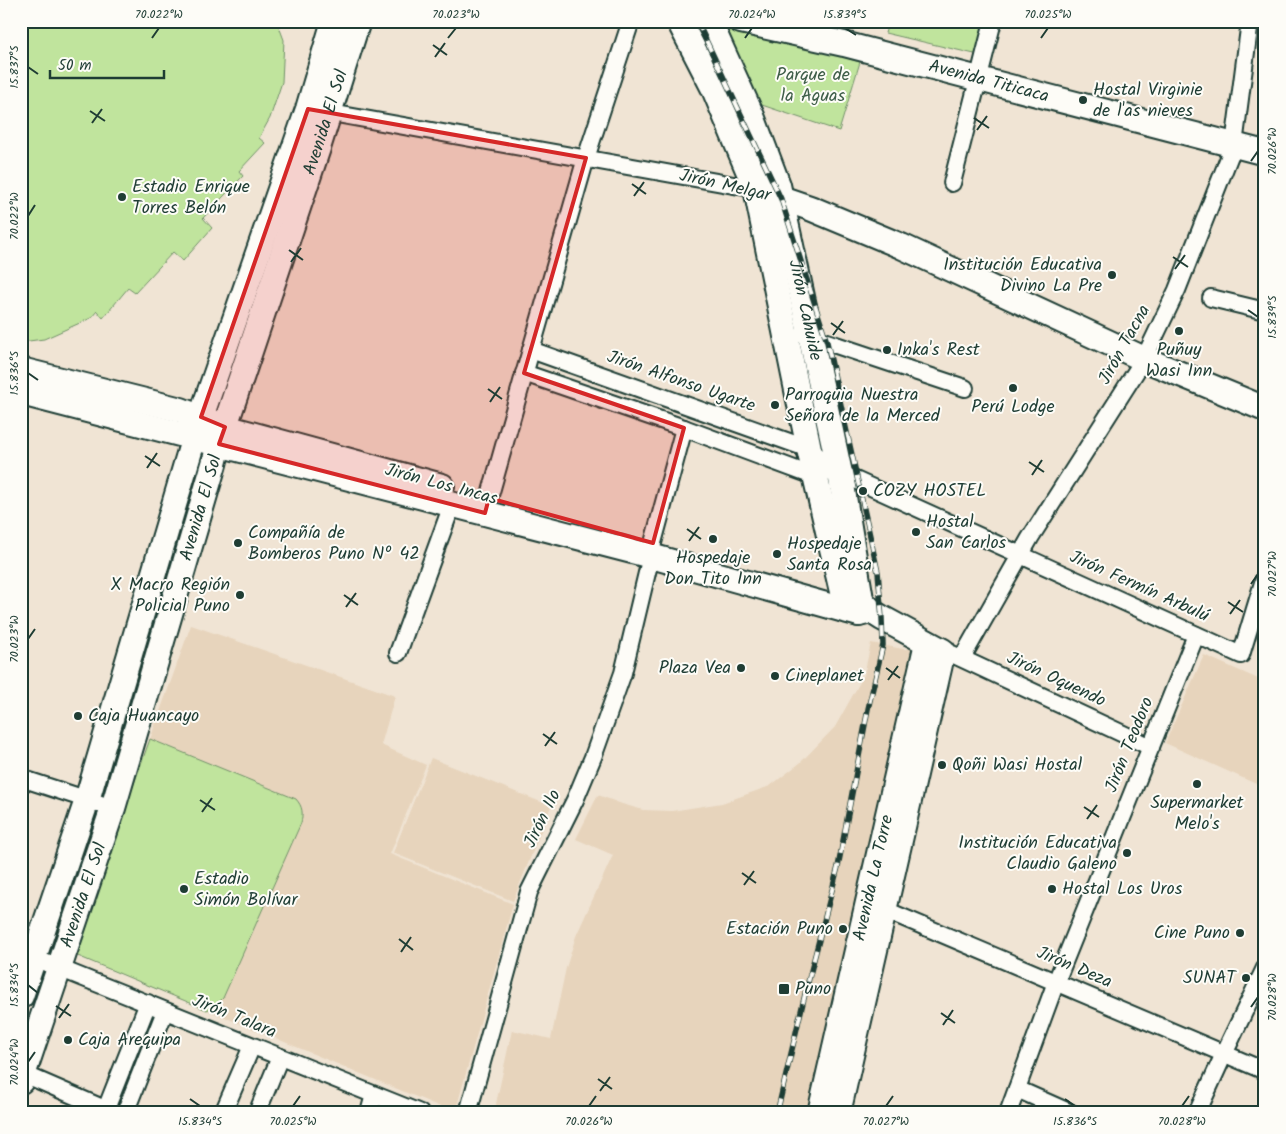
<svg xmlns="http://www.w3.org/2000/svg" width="1286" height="1134" font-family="Kalam,sans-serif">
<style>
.built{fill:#e7d4bc}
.green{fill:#c0e49d;stroke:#709068}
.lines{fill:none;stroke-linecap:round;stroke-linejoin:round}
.street-casing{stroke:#1f3d34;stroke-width:20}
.secondary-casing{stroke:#1f3d34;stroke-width:28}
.street{stroke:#fdfcf7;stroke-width:16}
.secondary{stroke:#fdfcf7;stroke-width:24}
.rail-casing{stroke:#1f3d34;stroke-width:5.5}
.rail{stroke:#fdfcf7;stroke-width:4;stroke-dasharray:11;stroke-linecap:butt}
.marked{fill:#d62828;fill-opacity:0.2;stroke:#d62828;stroke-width:4;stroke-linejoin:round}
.ticks{fill:none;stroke:#1f3d34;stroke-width:2}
.poi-dot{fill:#1f3d34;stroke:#fdfcf7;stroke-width:2}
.labels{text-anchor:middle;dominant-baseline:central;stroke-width:4;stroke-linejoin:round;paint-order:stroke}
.park-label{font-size:18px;fill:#3f5e49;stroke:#fdfcf7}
.street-label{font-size:18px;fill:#1f3d34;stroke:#fdfcf7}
.poi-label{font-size:18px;fill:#1f3d34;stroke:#fdfcf7;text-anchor:start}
.neatline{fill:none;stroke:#1f3d34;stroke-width:2}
.ticks-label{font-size:12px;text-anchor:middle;fill:#1f3d34}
</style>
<rect width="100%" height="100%" fill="#f0e4d4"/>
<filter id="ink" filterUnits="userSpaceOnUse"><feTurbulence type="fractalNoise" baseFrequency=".02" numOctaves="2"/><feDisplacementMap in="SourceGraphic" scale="10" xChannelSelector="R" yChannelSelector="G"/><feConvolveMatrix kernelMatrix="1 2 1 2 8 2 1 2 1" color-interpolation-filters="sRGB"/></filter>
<g filter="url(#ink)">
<g class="built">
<path d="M 191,625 L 395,696 L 381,745 L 426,765 L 390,854 L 513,904 L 455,1113 L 73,954 Z"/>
<path d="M 871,643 L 903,649 L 921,649 L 817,1113 L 494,1113 L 512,1030 L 551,1039 L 566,968 L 576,936 L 613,855 L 576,839 L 598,795 L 622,804 L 643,810 L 672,811 L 722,803 L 770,786 L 800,763 L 835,727 L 864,675 Z"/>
<path d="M 1204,655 L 1265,682 L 1265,788 L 1165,743 Z"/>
<path d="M 431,758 L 551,806 L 513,901 L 393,853 Z"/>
</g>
<g class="green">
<path d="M 21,21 L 277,21 L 284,40 L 282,82 L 270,118 L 259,138 L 265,143 L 239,171 L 243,176 L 203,218 L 212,228 L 183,261 L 173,252 L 135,293 L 128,288 L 103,318 L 97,311 L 91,318 L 44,339 L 21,342 Z"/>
<path d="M 722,21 L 860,62 L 839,131 L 753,102 Z"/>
<path d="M 889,21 L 992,21 L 983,56 L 885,33 Z"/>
<path d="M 150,739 L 296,799 C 303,807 303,813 301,823 L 223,998 L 215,1006 L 207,1010 L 73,954 Z"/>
</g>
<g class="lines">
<defs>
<g id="street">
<path d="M 320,111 L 756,189"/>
<path d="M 952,183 L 993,21"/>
<path d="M 1211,298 L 1265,311"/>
<path d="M 803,334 L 965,388"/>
<path d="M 531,350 L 809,449 L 840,473 L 1241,655 L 1265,576"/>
<path d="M 524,373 L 684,428 L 816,477 L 822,476"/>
<path d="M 485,513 L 531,350 L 586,158 L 631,21"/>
<path d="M 398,653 L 452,505"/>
<path d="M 952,654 L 1151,747"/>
<path d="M 962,658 L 1030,538 L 1144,359 L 1177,290 L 1234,145 L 1250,21"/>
<path d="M 21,778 L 113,808"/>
<path d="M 876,906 L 1265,1071"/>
<path d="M 34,958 L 420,1113"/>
<path d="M 24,1074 L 114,1113"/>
<path d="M 1017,1089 L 1071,1113"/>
<path d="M 106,1109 L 148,1003"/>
<path d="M 125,1113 L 165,1011"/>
<path d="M 223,1113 L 252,1046"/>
<path d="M 257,1113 L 280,1057"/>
<path d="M 369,1113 L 374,1095"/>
<path d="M 468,1113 L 529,892 L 575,800 L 593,757 L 623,673 L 651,556 L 653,543 L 684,428"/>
<path d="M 1008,1113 L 1056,982 L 1196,635"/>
<path d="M 1197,1113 L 1224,1054 L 1265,968"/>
</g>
<g id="secondary">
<path d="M 679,21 L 714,89 L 756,189 L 809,449 L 843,596 L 844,610"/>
<path id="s1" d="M 709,21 L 752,116 L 778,185 L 784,213 L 840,473 L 861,599 L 859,614"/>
<path id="s2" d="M 741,21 L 844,44 L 1265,153"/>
<path d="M 769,194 L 810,208 L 901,246 L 1144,359 L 1265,409"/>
<path d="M 21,370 L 181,410 L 225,427 L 442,486"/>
<path d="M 21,393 L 651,556 L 844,610 L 859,614 L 871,611"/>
<path d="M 21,996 L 87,800 L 194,437 L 308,109 L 334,21"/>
<path id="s3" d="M 21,1081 L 113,808 L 214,464 L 219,444 L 318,148 L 358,21"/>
<path id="s4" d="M 820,1113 L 927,643"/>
<path d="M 838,1113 L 943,651 L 882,618 L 871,611 L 862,601"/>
</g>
</defs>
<use href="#street" class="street-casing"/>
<use href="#secondary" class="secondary-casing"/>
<use href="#street" class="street"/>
<use href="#secondary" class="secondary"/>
<defs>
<path id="rail" d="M 697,21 L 781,199 L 827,342 L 878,572 L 882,618 L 883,645 L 868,709 L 838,867 L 806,990 L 777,1113"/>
</defs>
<use href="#rail" class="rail-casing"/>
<use href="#rail" class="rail"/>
</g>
</g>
<path class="marked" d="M 308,109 L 586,158 L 524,373 L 684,428 L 653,543 L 489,498 L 485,513 L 219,444 L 225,427 L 201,417 Z"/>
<path class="ticks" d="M 845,28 L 856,35M 152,38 L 159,28M 448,38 L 456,28M 745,38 L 752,28M 1041,38 L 1048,28M 433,45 L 447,55M 435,57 L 445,43M 28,67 L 38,74M 90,111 L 105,121M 974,118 L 989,128M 92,123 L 102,109M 977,130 L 987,116M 1251,161 L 1258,151M 632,184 L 646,194M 634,196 L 644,182M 28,216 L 35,205M 289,250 L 303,260M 1173,257 L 1188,267M 291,262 L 301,248M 1175,269 L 1185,255M 1248,310 L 1258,317M 831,323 L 845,333M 833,335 L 843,321M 28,373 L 38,380M 488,389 L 502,399M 490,402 L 500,387M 145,456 L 160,466M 1029,462 L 1044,472M 147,468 L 157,453M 1032,475 L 1042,460M 687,529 L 701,539M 689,541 L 699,527M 1251,584 L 1258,574M 344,595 L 358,605M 1228,602 L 1243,612M 346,607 L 356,593M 1230,614 L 1240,600M 28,639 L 35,629M 886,668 L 900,678M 888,680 L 898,666M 543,734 L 557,744M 545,746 L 555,732M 200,800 L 215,810M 1084,807 L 1099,817M 202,812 L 212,798M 1087,819 L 1097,805M 742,873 L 756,883M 744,885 L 754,871M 399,939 L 413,950M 401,952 L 411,937M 28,985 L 38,993M 56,1006 L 71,1016M 1251,1007 L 1258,997M 941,1013 L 955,1023M 59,1018 L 69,1004M 943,1025 L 953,1010M 28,1062 L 35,1052M 598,1079 L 612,1089M 600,1091 L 610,1077M 190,1099 L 200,1106M 1065,1099 L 1075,1106M 293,1106 L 300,1096M 589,1106 L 596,1096M 886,1106 L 893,1096M 1182,1106 L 1189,1096"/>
<g class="poi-dot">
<circle cx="1083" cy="100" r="5"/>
<circle cx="122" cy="197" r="5"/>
<circle cx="1112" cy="275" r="5"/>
<circle cx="1179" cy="331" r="5"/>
<circle cx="887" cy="350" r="5"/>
<circle cx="1013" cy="388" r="5"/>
<circle cx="775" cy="405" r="5"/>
<circle cx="863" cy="491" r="5"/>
<circle cx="916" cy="532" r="5"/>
<circle cx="713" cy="539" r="5"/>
<circle cx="238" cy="543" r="5"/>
<circle cx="777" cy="554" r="5"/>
<circle cx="240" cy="595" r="5"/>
<circle cx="741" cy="668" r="5"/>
<circle cx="775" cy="676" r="5"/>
<circle cx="78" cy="716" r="5"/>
<circle cx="942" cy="765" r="5"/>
<circle cx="1197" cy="784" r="5"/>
<circle cx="1127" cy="853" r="5"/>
<circle cx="184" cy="889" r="5"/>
<circle cx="1052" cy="889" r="5"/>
<circle cx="843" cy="929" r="5"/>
<circle cx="1240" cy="933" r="5"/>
<circle cx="1246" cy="978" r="5"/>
<rect x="778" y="983" width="12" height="12" rx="2.5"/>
<circle cx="68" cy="1040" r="5"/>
</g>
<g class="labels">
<g class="park-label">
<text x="813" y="75">Parque de<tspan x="813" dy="21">la Aguas</tspan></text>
</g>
<g class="street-label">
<text stroke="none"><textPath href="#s2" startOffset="255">Avenida Titicaca</textPath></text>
<text stroke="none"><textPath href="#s3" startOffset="1006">Avenida El Sol</textPath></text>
<text transform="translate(725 186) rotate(13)">Jirón Melgar</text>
<text stroke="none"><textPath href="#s1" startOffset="306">Jirón Cahuide</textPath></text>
<text transform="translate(1125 345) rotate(-61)">Jirón Tacna</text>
<text transform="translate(681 382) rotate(19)">Jirón Alfonso Ugarte</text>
<text transform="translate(441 485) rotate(15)">Jirón Los Incas</text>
<text stroke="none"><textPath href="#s3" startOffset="601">Avenida El Sol</textPath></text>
<text transform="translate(1139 587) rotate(24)">Jirón Fermín Arbulú</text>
<text transform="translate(1056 680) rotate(25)">Jirón Oquendo</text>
<text transform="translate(1130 745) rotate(-68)">Jirón Teodoro</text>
<text transform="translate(543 819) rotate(-64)">Jirón Ilo</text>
<text stroke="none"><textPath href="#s4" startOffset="241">Avenida La Torre</textPath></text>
<text stroke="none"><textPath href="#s3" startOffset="196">Avenida El Sol</textPath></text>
<text transform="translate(1074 968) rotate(23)">Jirón Deza</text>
<text transform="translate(234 1017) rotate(22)">Jirón Talara</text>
</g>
<g class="poi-label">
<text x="1093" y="90">Hostal Virginie<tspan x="1093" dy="21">de l'as nieves</tspan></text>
<text x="132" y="187">Estadio Enrique<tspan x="132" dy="21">Torres Belón</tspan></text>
<text x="1102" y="265" text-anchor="end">Institución Educativa<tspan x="1102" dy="21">Divino La Pre</tspan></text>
<text x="897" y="350">Inka's Rest</text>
<text x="1179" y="350" text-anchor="middle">Puñuy<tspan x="1179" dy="21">Wasi Inn</tspan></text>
<text x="785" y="395">Parroquia Nuestra<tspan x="785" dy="21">Señora de la Merced</tspan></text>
<text x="1013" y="407" text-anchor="middle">Perú Lodge</text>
<text x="873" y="491">COZY HOSTEL</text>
<text x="926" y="522">Hostal<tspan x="926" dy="21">San Carlos</tspan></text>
<text x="248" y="533">Compañía de<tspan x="248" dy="21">Bomberos Puno Nº 42</tspan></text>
<text x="787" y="544">Hospedaje<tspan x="787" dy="21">Santa Rosa</tspan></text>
<text x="713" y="558" text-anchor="middle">Hospedaje<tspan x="713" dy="21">Don Tito Inn</tspan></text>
<text x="230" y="585" text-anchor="end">X Macro Región<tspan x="230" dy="21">Policial Puno</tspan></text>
<text x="731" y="668" text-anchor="end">Plaza Vea</text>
<text x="785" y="676">Cineplanet</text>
<text x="88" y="716">Caja Huancayo</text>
<text x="952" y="765">Qoñi Wasi Hostal</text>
<text x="1197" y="803" text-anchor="middle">Supermarket<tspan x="1197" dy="21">Melo's</tspan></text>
<text x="1117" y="843" text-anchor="end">Institución Educativa<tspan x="1117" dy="21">Claudio Galeno</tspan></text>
<text x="194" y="879">Estadio<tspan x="194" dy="21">Simón Bolívar</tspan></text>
<text x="1062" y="889">Hostal Los Uros</text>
<text x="833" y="929" text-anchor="end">Estación Puno</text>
<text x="1230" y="933" text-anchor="end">Cine Puno</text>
<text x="1236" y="978" text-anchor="end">SUNAT</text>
<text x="795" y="989">Puno</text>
<text x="78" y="1040">Caja Arequipa</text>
</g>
</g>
<rect width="1286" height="1134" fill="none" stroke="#fdfcf7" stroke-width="55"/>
<path d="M50 70v8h114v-8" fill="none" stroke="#1f3d34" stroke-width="2.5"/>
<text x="58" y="70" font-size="15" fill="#1f3d34" stroke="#fdfcf7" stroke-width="4" paint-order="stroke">50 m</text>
<rect x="28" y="28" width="1230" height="1078" class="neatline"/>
<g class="ticks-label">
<text x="159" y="18">70.022°W</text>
<text x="456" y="18">70.023°W</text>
<text x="752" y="18">70.024°W</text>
<text x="845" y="18">15.839°S</text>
<text x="1048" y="18">70.025°W</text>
<text transform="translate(14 67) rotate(-90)" y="4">15.837°S</text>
<text transform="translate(1272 151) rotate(-90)" y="4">70.026°W</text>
<text transform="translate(14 216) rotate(-90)" y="4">70.022°W</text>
<text transform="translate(1272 317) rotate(-90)" y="4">15.839°S</text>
<text transform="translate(14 373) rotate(-90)" y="4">15.836°S</text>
<text transform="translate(1272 574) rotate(-90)" y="4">70.027°W</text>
<text transform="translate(14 639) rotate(-90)" y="4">70.023°W</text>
<text transform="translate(14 985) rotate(-90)" y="4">15.834°S</text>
<text transform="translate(1272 997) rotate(-90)" y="4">70.028°W</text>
<text transform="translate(14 1062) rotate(-90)" y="4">70.024°W</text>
<text x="200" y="1125">15.834°S</text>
<text x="293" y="1125">70.025°W</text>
<text x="589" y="1125">70.026°W</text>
<text x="886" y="1125">70.027°W</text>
<text x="1075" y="1125">15.836°S</text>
<text x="1182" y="1125">70.028°W</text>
</g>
</svg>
